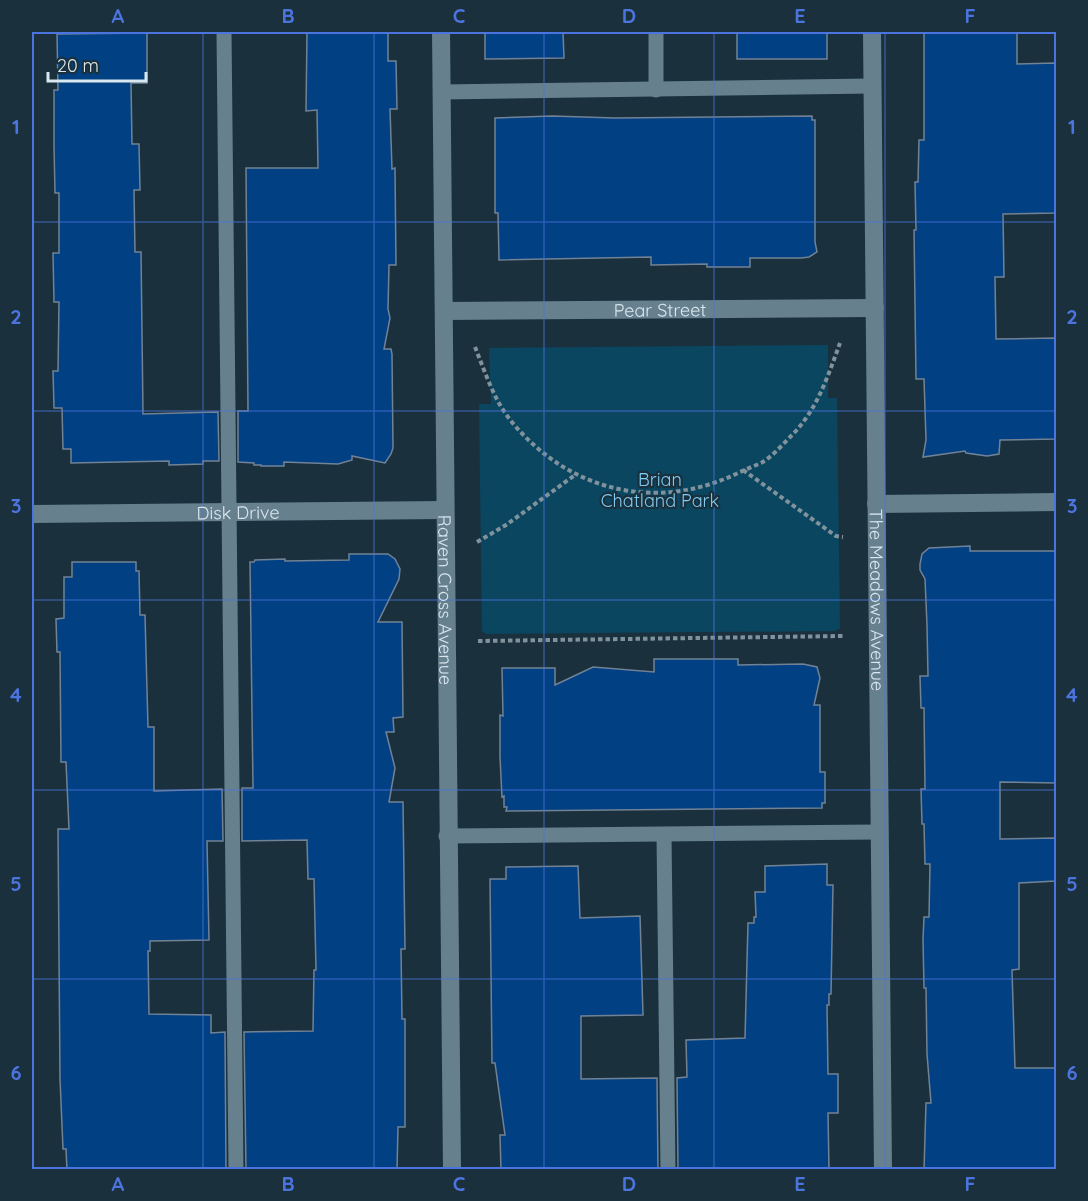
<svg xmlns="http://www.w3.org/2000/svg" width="1088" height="1201" font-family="Quicksand,sans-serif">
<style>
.green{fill:#0a4660}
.building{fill:#004083;stroke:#728296;stroke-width:1.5}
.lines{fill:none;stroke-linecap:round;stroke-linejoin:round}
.path{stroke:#80929c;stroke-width:4;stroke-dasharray:4.5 3;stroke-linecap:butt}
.lane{stroke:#67808e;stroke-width:15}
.street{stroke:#67808e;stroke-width:18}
.grid{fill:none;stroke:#4c74de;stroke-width:1.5;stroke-opacity:0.55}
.labels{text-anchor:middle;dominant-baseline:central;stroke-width:4.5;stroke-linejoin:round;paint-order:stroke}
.street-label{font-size:18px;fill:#d9e7ef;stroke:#1a313d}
.park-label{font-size:18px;fill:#7fcbf3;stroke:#1a313d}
.neatline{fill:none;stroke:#4c74de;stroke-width:2}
.grid-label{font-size:20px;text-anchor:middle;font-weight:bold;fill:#4c74de}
</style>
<rect width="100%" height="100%" fill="#1a313d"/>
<path class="green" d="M 828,345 L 828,398 L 837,398 L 840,628 L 835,631 L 486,634 L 482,631 L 479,404 L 491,404 L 489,348 Z"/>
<g class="building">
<path d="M 307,32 L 388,32 L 388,61 L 396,61 L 397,109 L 390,109 L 392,169 L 395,168 L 396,265 L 389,265 L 388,309 L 390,318 L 384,349 L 391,349 L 392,354 L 393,448 L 391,454 L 385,463 L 352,456 L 352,460 L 338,464 L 284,462 L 284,466 L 261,466 L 261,465 L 254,465 L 254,463 L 238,462 L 238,411 L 248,411 L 246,168 L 318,168 L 317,110 L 306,111 Z"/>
<path d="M 485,32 L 563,32 L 564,58 L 485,59 Z"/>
<rect x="737" y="32" width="90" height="27"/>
<path d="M 924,32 L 1017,32 L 1017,64 L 1056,63 L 1056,213 L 1003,214 L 1004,277 L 995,277 L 996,339 L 1056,338 L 1056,439 L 1000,440 L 999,454 L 987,456 L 966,453 L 965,451 L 923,457 L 926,440 L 924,379 L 916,379 L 914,230 L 916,230 L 915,182 L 918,182 L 919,140 L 924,140 Z"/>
<path d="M 147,33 L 147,83 L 131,83 L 132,144 L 139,144 L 140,190 L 134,190 L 135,252 L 141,252 L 143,414 L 218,412 L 219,461 L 203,461 L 203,464 L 169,465 L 169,461 L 71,463 L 71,449 L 63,449 L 62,408 L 54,408 L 53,371 L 58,371 L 59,302 L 54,302 L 53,253 L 59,253 L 59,193 L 55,193 L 54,146 L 54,90 L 58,90 L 57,34 Z"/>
<path d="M 552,116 L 615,118 L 812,116 L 812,120 L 815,120 L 815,242 L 817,252 L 809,257 L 801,258 L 750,258 L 750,267 L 707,267 L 707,264 L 651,265 L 651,257 L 499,260 L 498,213 L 495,213 L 495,118 Z"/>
<path d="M 970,546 L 970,551 L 1056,551 L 1056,783 L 1000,782 L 1000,839 L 1056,838 L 1056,881 L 1019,883 L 1019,969 L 1012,970 L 1015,1068 L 1056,1068 L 1056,1170 L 924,1170 L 926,1103 L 931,1103 L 927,1054 L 926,988 L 924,988 L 923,939 L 924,917 L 929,917 L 930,864 L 925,864 L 924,824 L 922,824 L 921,789 L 925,789 L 924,708 L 921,708 L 920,676 L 928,676 L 927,625 L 925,579 L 920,570 L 920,564 L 922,554 L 929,548 Z"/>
<path d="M 349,554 L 388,554 L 395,559 L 400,569 L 399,579 L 378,622 L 402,622 L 403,717 L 393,718 L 394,732 L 386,732 L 395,768 L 389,802 L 403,802 L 405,949 L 401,949 L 402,1019 L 405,1019 L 405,1127 L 398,1127 L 397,1170 L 246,1170 L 244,1032 L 313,1031 L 314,970 L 316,970 L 314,879 L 308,879 L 307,840 L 242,841 L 242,788 L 253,788 L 250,562 L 254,562 L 255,560 L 285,559 L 285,561 L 349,560 Z"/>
<path d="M 72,562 L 136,562 L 136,571 L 139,571 L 140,615 L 145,615 L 148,727 L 154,727 L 154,791 L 222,789 L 223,841 L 207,841 L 209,940 L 150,941 L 150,951 L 148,951 L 149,1014 L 211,1015 L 211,1033 L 225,1032 L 226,1170 L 67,1170 L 66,1149 L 63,1149 L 60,1079 L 58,829 L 69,829 L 66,762 L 61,762 L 60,652 L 57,652 L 56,619 L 64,618 L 64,577 L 72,577 Z"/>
<path d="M 654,659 L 738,659 L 738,665 L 803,664 L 817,667 L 820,678 L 814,705 L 820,705 L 820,772 L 825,772 L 825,803 L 822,803 L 822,808 L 506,811 L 507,807 L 504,807 L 504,796 L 502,797 L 500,757 L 500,715 L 503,716 L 502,668 L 555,668 L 555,685 L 593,667 L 654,672 Z"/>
<path d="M 827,864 L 827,885 L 833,885 L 831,994 L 829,994 L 829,1005 L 827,1005 L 828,1074 L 838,1074 L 838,1113 L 828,1113 L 829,1170 L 678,1170 L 677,1078 L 687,1077 L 686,1040 L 745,1038 L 748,923 L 754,923 L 754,917 L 756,917 L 755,892 L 765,892 L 765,866 Z"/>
<path d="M 578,866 L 580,918 L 640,916 L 643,1015 L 581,1016 L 581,1079 L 657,1078 L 658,1170 L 501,1170 L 500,1135 L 505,1135 L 495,1063 L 492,1063 L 490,879 L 506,879 L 506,867 Z"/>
</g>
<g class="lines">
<g class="path">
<path d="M 475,347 C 485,372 494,400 511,421 C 569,492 658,513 740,472 C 747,469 754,466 761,463 C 772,457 783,444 792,435 C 817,410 828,376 840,343"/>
<path d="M 743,470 L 836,536 L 843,537"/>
<path d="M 477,542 L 506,525 L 575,475"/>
<path d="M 478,641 L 843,636"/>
</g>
<g class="lane">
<path d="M 224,32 L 236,1170"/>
<path d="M 656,32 L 656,90"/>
<path d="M 441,92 L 872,86"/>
<path d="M 664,835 L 668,1170"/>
<path d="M 446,836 L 878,832"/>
</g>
<g class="street">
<path id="s1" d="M 441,32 C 445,411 446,790 452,1170"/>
<path id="s2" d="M 872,32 L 883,1170"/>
<path id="s3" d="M 444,311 L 875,308"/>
<path d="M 876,504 L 1056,502"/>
<path id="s4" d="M 32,514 L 444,510"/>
</g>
</g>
<path class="grid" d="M 203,32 L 203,1170M 374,32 L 374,1170M 544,32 L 544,1170M 714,32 L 714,1170M 885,32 L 885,1170M 32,222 L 1056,222M 32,411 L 1056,411M 32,600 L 1056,600M 32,790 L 1056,790M 32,979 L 1056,979"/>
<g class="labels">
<g class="street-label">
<text stroke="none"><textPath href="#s3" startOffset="216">Pear Street</textPath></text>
<text stroke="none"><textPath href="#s4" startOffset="206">Disk Drive</textPath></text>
<text stroke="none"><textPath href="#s1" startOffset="568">Raven Cross Avenue</textPath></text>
<text stroke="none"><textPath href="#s2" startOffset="568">The Meadows Avenue</textPath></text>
</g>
<g class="park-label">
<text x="660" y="479">Brian<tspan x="660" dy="21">Chatland Park</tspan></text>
</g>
</g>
<rect width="1088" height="1201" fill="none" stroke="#1a313d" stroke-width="66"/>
<path d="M48 72v9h98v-9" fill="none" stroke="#d9e7ef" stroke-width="3"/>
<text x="57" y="72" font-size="18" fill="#d9e7ef" stroke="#1a313d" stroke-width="4.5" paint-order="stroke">20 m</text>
<rect x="33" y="33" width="1022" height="1135" class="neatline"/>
<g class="grid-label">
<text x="118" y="23">A</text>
<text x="288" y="23">B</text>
<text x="459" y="23">C</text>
<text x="629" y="23">D</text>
<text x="800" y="23">E</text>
<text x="970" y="23">F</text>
<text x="16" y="134">1</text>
<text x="1072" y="134">1</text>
<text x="16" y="324">2</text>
<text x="1072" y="324">2</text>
<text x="16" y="513">3</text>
<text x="1072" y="513">3</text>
<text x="16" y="702">4</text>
<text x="1072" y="702">4</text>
<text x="16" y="891">5</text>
<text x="1072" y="891">5</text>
<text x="16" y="1080">6</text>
<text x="1072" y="1080">6</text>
<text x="118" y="1191">A</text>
<text x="288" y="1191">B</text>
<text x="459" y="1191">C</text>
<text x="629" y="1191">D</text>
<text x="800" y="1191">E</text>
<text x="970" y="1191">F</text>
</g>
</svg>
